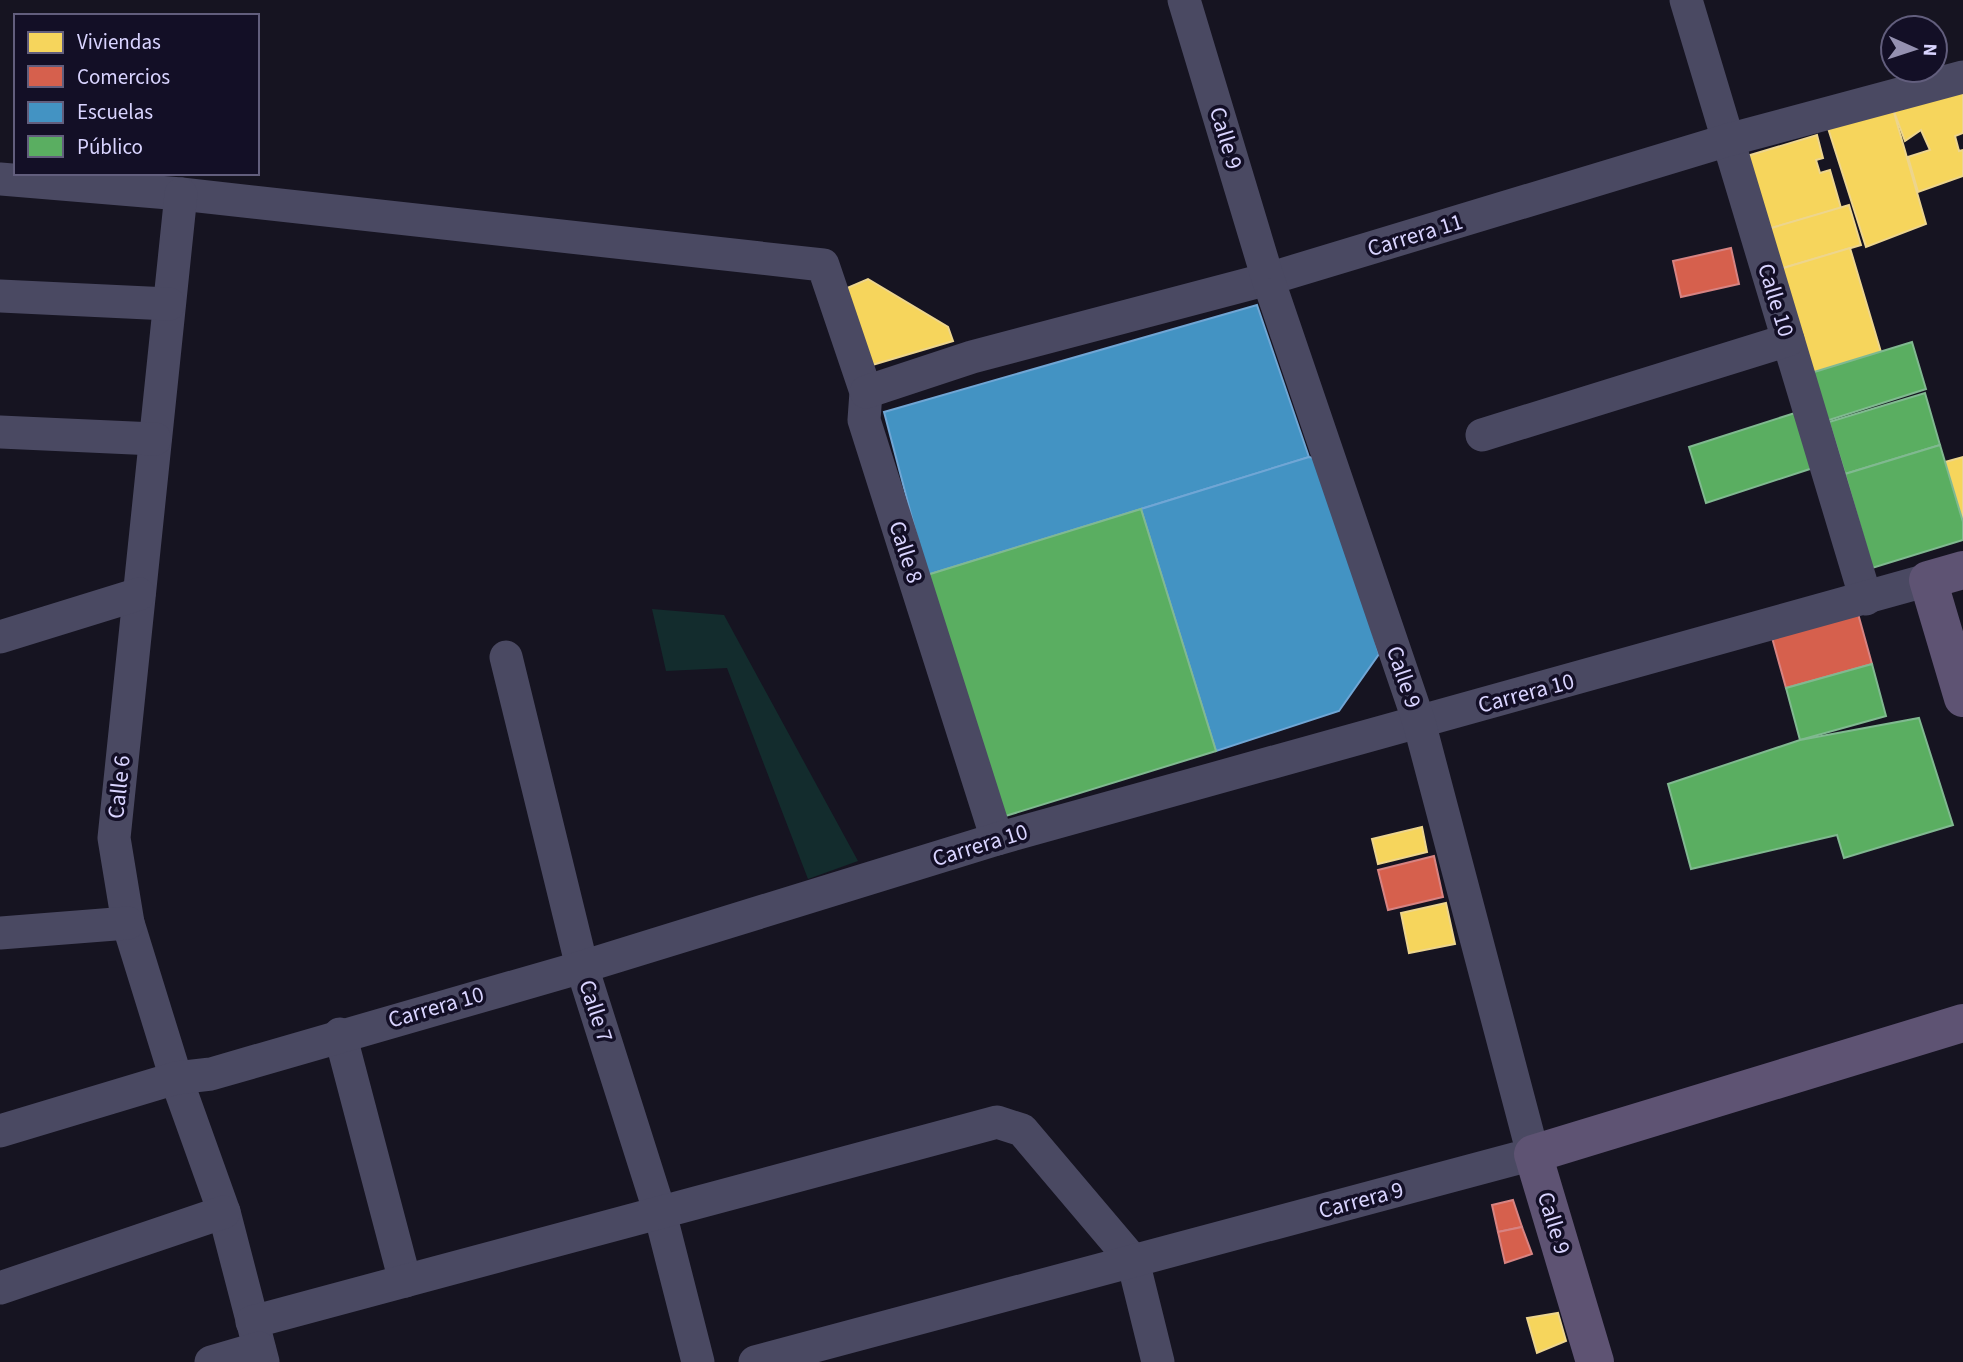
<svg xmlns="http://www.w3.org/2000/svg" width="1963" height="1362" font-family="'Source Sans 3',sans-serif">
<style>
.green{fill:#132c2d}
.homes{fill:#f6d55c;stroke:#edd58d;stroke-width:2}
.shops{fill:#d6604d;stroke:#d78382;stroke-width:2}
.schools{fill:#4393c3;stroke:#70a6d5;stroke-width:2}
.public{fill:#5aae61;stroke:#80b990;stroke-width:2}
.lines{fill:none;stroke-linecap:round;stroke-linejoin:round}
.minor{stroke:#4a4962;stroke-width:33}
.major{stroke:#5e5373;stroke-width:38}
.labels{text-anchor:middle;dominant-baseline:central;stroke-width:7;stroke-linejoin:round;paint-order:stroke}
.street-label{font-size:23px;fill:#d9d4ff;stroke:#130f26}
</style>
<rect width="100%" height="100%" fill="#161421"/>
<path class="green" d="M 652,609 L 724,615 L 858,861 L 808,879 L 727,668 L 666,671 Z"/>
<g class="homes">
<path d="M 1963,92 L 1963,133 L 1955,136 L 1959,151 L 1963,150 L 1963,176 L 1918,192 L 1908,157 L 1930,150 L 1921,130 L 1905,141 L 1893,109 Z"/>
<path d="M 1893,109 L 1926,224 L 1866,247 L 1827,125 Z"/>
<path d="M 1817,135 L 1823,158 L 1816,160 L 1820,173 L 1830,170 L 1841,208 L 1768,229 L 1747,156 Z"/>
<path d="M 1849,205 L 1861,245 L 1780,269 L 1768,229 Z"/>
<path d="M 1850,248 L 1881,352 L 1811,373 L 1780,269 Z"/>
<path d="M 868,279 L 948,327 L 953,341 L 869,366 L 847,288 Z"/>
<path d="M 1963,457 L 1963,522 L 1945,462 Z"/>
<path d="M 1422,827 L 1427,852 L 1378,864 L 1372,839 Z"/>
<path d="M 1446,903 L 1455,944 L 1409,953 L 1401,913 Z"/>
<path d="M 1558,1313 L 1566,1341 L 1537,1353 L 1527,1318 Z"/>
</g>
<g class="shops">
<path d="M 1731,248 L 1739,284 L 1681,297 L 1673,261 Z"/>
<path d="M 1857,610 L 1872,664 L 1786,688 L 1771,634 Z"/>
<path d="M 1434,856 L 1443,897 L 1388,910 L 1378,870 Z"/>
<path d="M 1513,1200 L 1522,1227 L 1498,1232 L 1492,1205 Z"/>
<path d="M 1522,1227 L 1532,1254 L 1505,1263 L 1498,1232 Z"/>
</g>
<g class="schools">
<path d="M 1257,305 L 1309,457 L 927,575 L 884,412 Z"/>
<path d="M 1309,457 L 1322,460 L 1379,654 L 1339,711 L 1216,751 L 1141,509 Z"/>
</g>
<g class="public">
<path d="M 1912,342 L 1926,389 L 1826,421 L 1811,373 Z"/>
<path d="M 1925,393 L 1940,445 L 1845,474 L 1829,422 Z"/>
<path d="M 1798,412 L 1816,467 L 1706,503 L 1689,447 Z"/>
<path d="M 1940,445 L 1963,522 L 1963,540 L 1872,568 L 1845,474 Z"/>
<path d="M 1141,509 L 1216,751 L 999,818 L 927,575 Z"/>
<path d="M 1872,664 L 1886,716 L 1800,740 L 1786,688 Z"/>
<path d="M 1919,718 L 1953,825 L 1844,858 L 1837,835 L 1691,869 L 1668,784 L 1800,740 Z"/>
</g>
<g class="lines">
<g class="minor">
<path d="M 1686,0 L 1866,599"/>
<path d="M 0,179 L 181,194 L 823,265 L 866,392 L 864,420 L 997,839"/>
<path d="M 181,194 L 114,838 L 128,923 L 176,1078 L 224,1212 L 263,1362"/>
<path d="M 0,296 L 169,304"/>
<path d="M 866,392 L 972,357 L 1268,279 L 1728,140 L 1963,77"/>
<path d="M 0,432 L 155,439"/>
<path d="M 1482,435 L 1788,340"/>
<path d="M 0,637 L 139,594"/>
<path d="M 506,657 L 582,967 L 660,1213 L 698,1362"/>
<path d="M 0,933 L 128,923"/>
<path d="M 340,1034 L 405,1281"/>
<path d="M 0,1131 L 176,1078 L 211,1074 L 582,967 L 997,839 L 1928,580"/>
<path d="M 0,1288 L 224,1212"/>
<path d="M 252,1322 L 997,1122 L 1022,1130 L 1133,1261 L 1158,1362"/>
<path d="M 211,1362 L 259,1348"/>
<path d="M 755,1362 L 1533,1154 L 1419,722 L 1268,279 L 1184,0"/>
</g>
<g class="major">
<path d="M 1963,570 L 1928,580 L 1963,698"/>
<path d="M 1595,1362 L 1533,1154 L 1963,1023"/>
</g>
</g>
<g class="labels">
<g class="street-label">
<text transform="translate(1226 138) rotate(73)">Calle 9</text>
<text transform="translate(1415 235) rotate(-17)">Carrera 11</text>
<text transform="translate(1776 300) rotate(73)">Calle 10</text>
<text transform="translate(906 552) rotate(72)">Calle 8</text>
<text transform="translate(1404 677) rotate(71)">Calle 9</text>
<text transform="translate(1526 693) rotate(-15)">Carrera 10</text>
<text transform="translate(119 787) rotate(-84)">Calle 6</text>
<text transform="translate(980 845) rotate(-17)">Carrera 10</text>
<text transform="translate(436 1007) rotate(-16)">Carrera 10</text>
<text transform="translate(596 1011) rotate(72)">Calle 7</text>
<text transform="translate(1361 1200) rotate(-15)">Carrera 9</text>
<text transform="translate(1554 1223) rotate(73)">Calle 9</text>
</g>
</g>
<rect x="14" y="14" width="245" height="161" fill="#130f26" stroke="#625e7d" stroke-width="2"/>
<rect x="28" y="32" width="35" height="21" fill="#f6d55c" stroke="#625e7d" stroke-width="2"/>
<text x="77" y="49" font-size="21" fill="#d9d4ff">Viviendas</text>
<rect x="28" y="66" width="35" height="21" fill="#d6604d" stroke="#625e7d" stroke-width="2"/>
<text x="77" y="84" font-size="21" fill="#d9d4ff">Comercios</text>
<rect x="28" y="102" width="35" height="21" fill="#4393c3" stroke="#625e7d" stroke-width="2"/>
<text x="77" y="119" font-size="21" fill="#d9d4ff">Escuelas</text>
<rect x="28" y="136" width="35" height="21" fill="#5aae61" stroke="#625e7d" stroke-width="2"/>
<text x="77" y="154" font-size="21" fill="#d9d4ff">Público</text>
<g transform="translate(1914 49) rotate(93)"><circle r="33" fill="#130f26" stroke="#625e7d" stroke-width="2"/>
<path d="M0-5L12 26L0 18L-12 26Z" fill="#9591b1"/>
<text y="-10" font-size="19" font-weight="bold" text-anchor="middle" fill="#d9d4ff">N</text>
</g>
</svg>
